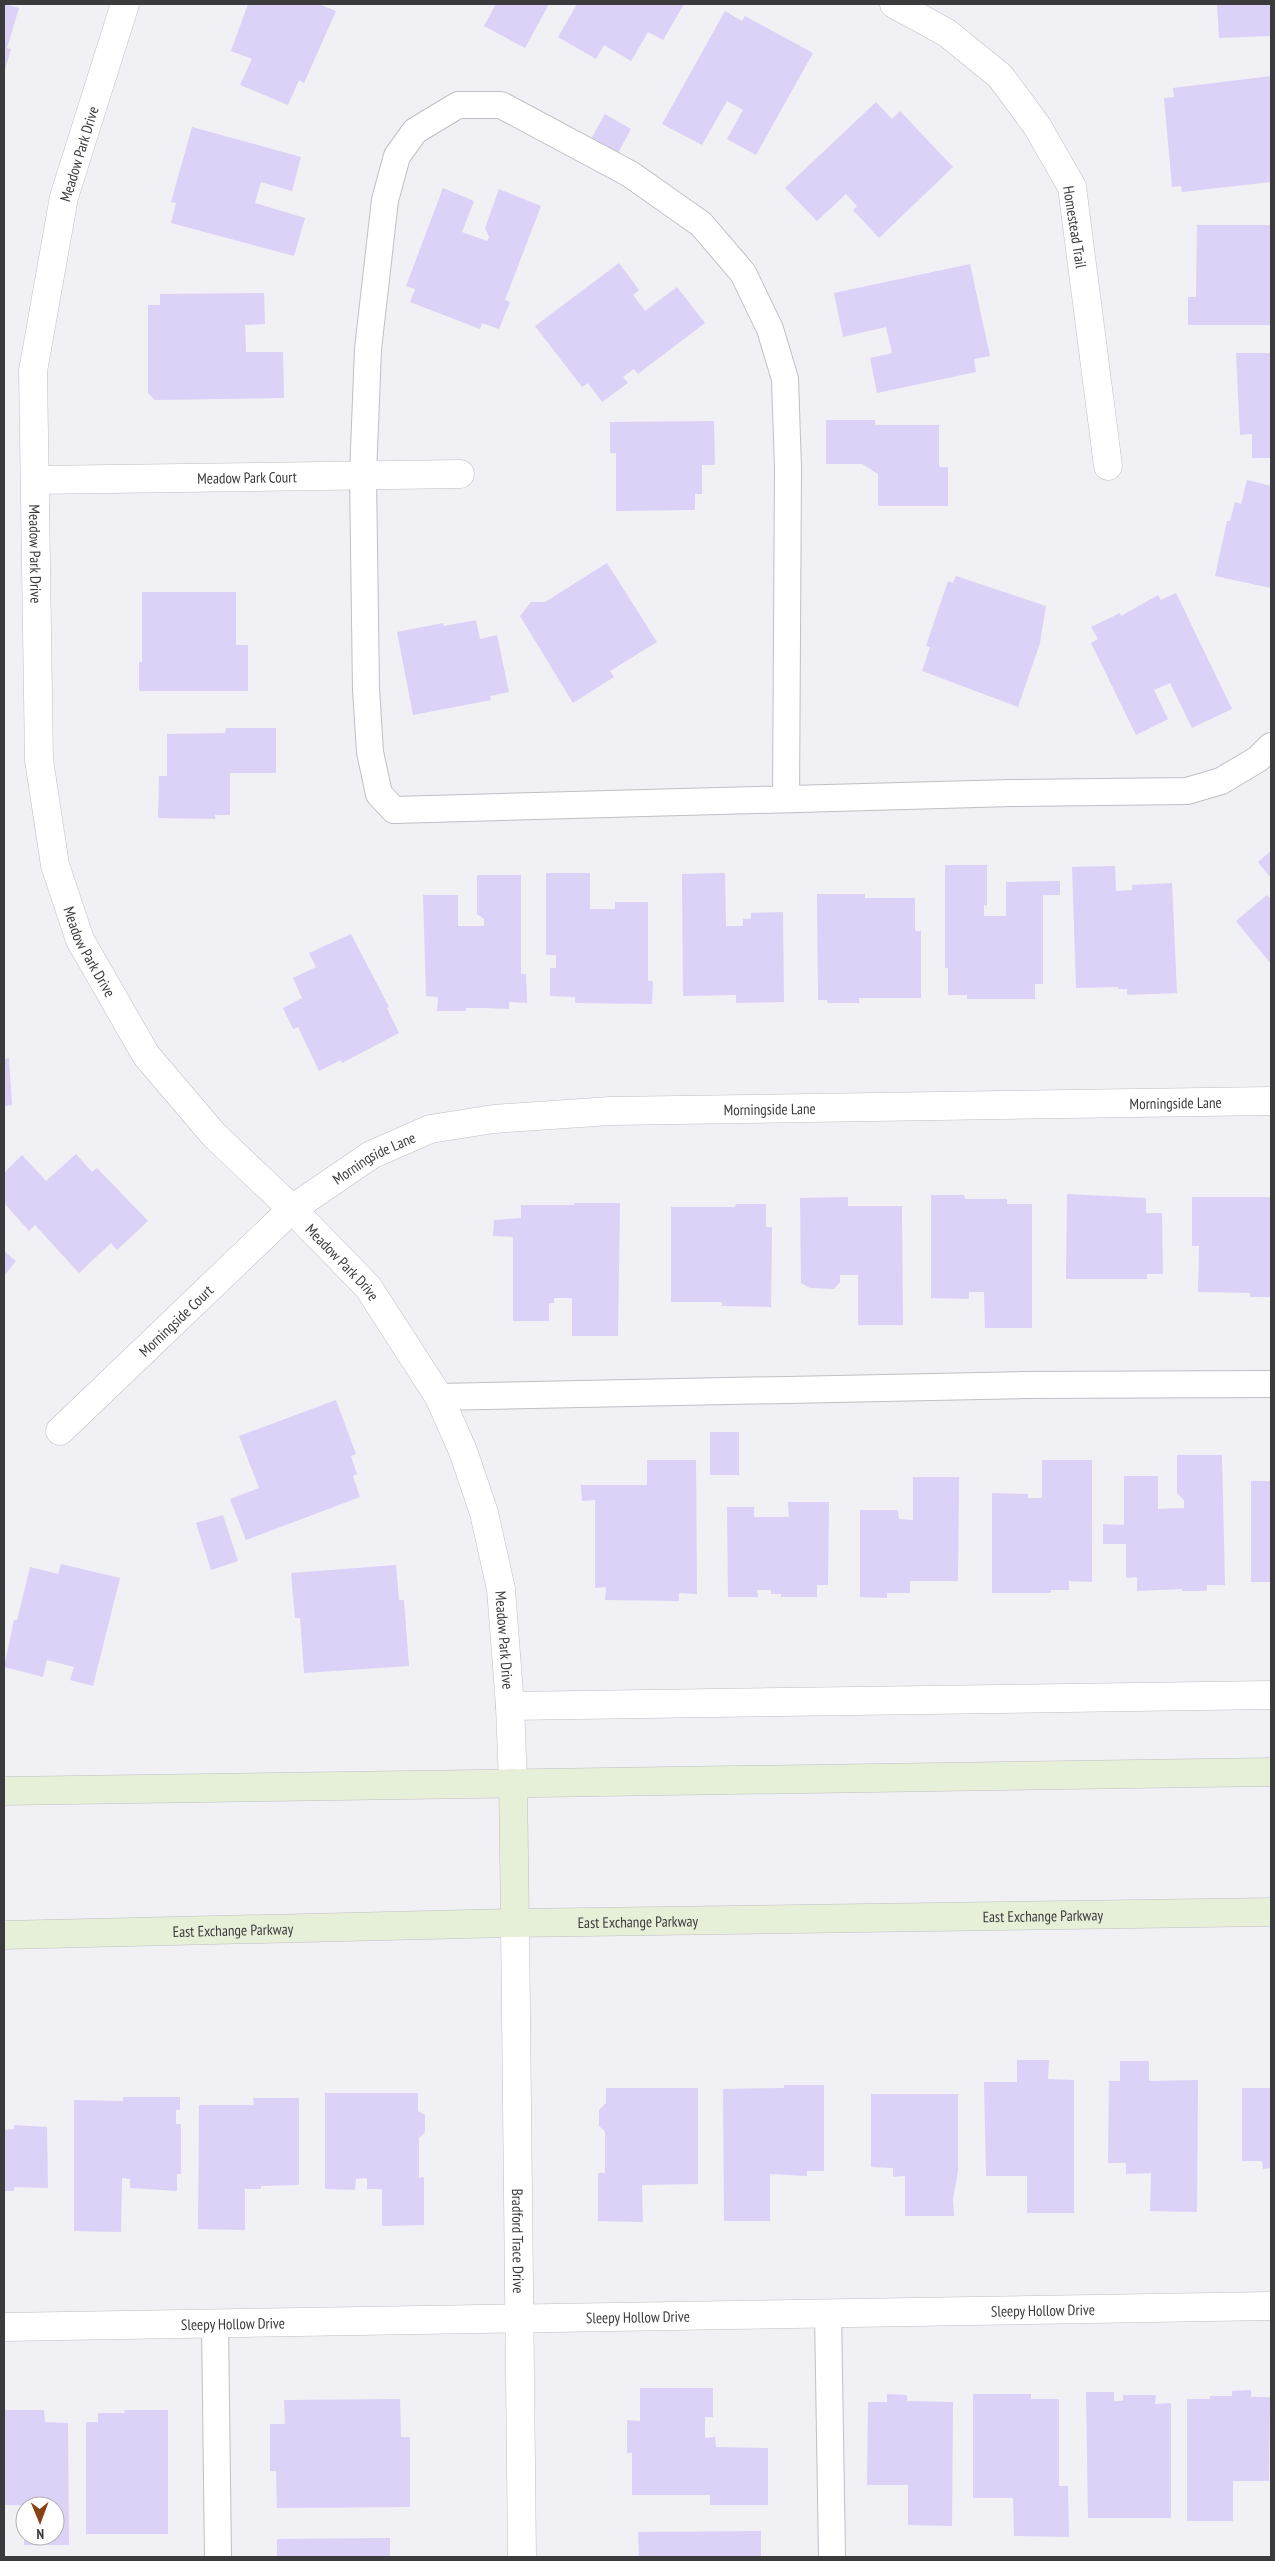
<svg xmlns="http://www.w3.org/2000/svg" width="1275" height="2561" font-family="'PT Sans Narrow',sans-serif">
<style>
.building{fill:#dcd1f7}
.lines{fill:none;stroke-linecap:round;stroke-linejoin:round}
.service-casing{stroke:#c0bfc3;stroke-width:28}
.minor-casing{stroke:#c0bfc3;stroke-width:29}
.secondary-casing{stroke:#c0bfc3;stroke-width:29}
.service{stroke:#fff;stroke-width:26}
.minor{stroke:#fff;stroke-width:28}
.secondary{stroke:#e6efd8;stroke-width:28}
.labels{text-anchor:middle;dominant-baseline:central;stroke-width:4;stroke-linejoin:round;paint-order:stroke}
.street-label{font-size:15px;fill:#3b3b3d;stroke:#fefeff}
</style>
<rect width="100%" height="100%" fill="#f1f0f5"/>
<g class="building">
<path d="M 4,4 L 19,8 L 7,48 L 11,49 L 4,73 Z"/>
<path d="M 248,4 L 319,4 L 336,11 L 304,83 L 299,80 L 288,105 L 240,85 L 252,59 L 231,51 Z"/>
<path d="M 496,4 L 549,4 L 525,48 L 484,26 Z"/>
<path d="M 577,4 L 684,4 L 663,40 L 648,32 L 631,61 L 604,45 L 596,59 L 558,37 Z"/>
<path d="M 1217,4 L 1271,4 L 1271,36 L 1219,38 Z"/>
<path d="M 725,11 L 742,21 L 745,16 L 813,53 L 756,155 L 727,139 L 743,110 L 727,101 L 702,145 L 662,124 Z"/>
<path d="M 1271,76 L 1271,182 L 1182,192 L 1181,186 L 1172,187 L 1164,98 L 1174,97 L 1173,88 Z"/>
<path d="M 876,102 L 892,119 L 900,111 L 953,167 L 879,238 L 853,210 L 857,206 L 846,194 L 817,221 L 785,188 Z"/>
<path d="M 605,114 L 631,129 L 618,153 L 591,139 Z"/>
<path d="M 192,127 L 301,157 L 292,191 L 261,182 L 255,203 L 305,218 L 294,256 L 171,223 L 176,203 L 171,202 Z"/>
<path d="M 443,188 L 474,201 L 462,232 L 487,241 L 489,237 L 485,228 L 499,189 L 541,206 L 505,300 L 510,302 L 499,329 L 482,323 L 480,329 L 410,302 L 415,289 L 406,286 Z"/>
<path d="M 1197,225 L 1271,225 L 1271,325 L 1188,325 L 1188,297 L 1196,297 Z"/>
<path d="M 619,263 L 639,290 L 633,295 L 645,311 L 677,287 L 705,323 L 638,374 L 634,369 L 623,377 L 628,383 L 602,402 L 588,383 L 582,387 L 535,326 Z"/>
<path d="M 970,264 L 990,356 L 974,359 L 976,372 L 877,393 L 870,358 L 892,353 L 886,327 L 843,337 L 834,293 Z"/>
<path d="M 264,293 L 265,324 L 245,325 L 246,352 L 283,352 L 284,398 L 155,400 L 148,393 L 148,305 L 160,305 L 160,294 Z"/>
<path d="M 1236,353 L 1271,353 L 1271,458 L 1252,458 L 1252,434 L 1240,435 Z"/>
<path d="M 826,420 L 875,420 L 875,425 L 939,425 L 939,467 L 948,467 L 948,506 L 878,506 L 878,474 L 862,464 L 826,464 Z"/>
<path d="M 714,421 L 715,465 L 702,465 L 702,494 L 695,494 L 695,510 L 616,511 L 616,453 L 610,453 L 610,422 Z"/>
<path d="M 1247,480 L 1271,486 L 1271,588 L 1215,576 L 1227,521 L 1230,521 L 1235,502 L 1241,504 Z"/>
<path d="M 607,563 L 657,642 L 610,671 L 614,677 L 573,703 L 520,616 L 531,602 L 545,602 Z"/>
<path d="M 956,576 L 1046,606 L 1040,643 L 1018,707 L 922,671 L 930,647 L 926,646 L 948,581 L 953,583 Z"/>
<path d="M 142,592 L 236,592 L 236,645 L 248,645 L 248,691 L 139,691 L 139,662 L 142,662 Z"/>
<path d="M 1176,593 L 1232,709 L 1192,728 L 1170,683 L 1154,690 L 1168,719 L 1136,735 L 1091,643 L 1098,639 L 1091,627 L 1120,613 L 1121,616 L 1158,595 L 1161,600 Z"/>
<path d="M 476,620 L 480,639 L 497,635 L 509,692 L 490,696 L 491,700 L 413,715 L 397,632 L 443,623 L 444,626 Z"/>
<path d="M 226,728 L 276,728 L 276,773 L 230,773 L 230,815 L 215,815 L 215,819 L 158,818 L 159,776 L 167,776 L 167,734 L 225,733 Z"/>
<path d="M 1271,851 L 1271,878 L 1258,862 Z"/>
<path d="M 945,865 L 987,865 L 987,906 L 984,905 L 984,916 L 1006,916 L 1006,882 L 1060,881 L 1060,895 L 1043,895 L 1043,984 L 1035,984 L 1035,999 L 967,999 L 967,995 L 948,995 L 948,968 L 945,968 Z"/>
<path d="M 1115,866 L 1116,891 L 1132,890 L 1132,885 L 1172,883 L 1177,993 L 1127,995 L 1127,989 L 1118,989 L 1118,987 L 1076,988 L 1072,867 Z"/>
<path d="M 546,873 L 590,873 L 590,909 L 615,909 L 615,902 L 648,902 L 648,981 L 653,981 L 652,1004 L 575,1003 L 575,997 L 550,996 L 550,968 L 556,968 L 556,955 L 546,955 Z"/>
<path d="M 725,873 L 726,926 L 743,926 L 743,919 L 751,919 L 751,913 L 783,912 L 784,1002 L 736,1003 L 736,995 L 683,996 L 682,874 Z"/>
<path d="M 477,875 L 521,875 L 521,974 L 526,974 L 527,1003 L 509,1002 L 509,1009 L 483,1008 L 466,1008 L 466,1011 L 437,1011 L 438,997 L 426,996 L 423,895 L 458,895 L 458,926 L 484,926 L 484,919 L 477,914 Z"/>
<path d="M 817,894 L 865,894 L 865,898 L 915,898 L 915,931 L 921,931 L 921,998 L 859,998 L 859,1003 L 827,1003 L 827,1000 L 818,1000 Z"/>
<path d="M 1267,895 L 1271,900 L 1271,964 L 1236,921 Z"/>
<path d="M 351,934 L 389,1007 L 387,1008 L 399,1033 L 342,1063 L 341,1060 L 319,1071 L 298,1027 L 293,1029 L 283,1008 L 302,998 L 293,978 L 316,967 L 309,953 Z"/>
<path d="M 9,1058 L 12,1105 L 4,1106 L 4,1059 Z"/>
<path d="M 76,1154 L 92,1172 L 97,1168 L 148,1221 L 117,1250 L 111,1243 L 79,1273 L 35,1225 L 29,1231 L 4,1203 L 4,1173 L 22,1155 L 46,1181 Z"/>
<path d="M 1067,1194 L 1146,1198 L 1146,1213 L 1162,1213 L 1163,1274 L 1147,1274 L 1147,1279 L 1066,1279 Z"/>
<path d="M 931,1195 L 964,1195 L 965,1199 L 1007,1199 L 1007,1204 L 1032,1204 L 1032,1328 L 985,1328 L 984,1292 L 969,1292 L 969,1299 L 931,1298 Z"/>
<path d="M 848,1197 L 848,1206 L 902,1206 L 903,1325 L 858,1325 L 858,1275 L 840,1275 L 840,1282 L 834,1289 L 810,1288 L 801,1283 L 800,1198 Z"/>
<path d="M 1192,1197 L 1271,1197 L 1271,1297 L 1250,1297 L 1250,1293 L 1198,1292 L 1199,1246 L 1192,1246 Z"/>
<path d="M 574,1203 L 620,1203 L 618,1336 L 572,1336 L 572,1298 L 554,1298 L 554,1303 L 549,1303 L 549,1321 L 513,1321 L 513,1237 L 493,1236 L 494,1220 L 521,1218 L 521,1205 L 574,1205 Z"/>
<path d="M 736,1204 L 766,1204 L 766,1227 L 772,1227 L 771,1307 L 722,1306 L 722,1302 L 671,1302 L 671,1207 L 735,1207 Z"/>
<path d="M 4,1251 L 16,1261 L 4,1276 Z"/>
<path d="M 336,1400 L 356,1454 L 351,1456 L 357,1474 L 353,1476 L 360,1497 L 246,1540 L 230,1499 L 259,1488 L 239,1436 Z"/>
<rect x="710" y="1432" width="29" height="43"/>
<path d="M 1177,1455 L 1222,1455 L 1225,1585 L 1207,1585 L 1207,1591 L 1182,1591 L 1182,1589 L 1137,1591 L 1137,1577 L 1126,1578 L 1126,1544 L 1103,1544 L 1103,1524 L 1124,1525 L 1124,1476 L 1158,1476 L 1158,1509 L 1184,1508 L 1184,1500 L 1177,1493 Z"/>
<path d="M 647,1460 L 696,1460 L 697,1594 L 679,1593 L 679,1601 L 605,1600 L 606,1587 L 595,1588 L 595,1500 L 582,1501 L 581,1485 L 647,1485 Z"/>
<path d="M 1042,1460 L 1092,1460 L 1092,1582 L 1069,1581 L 1069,1590 L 1051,1590 L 1051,1593 L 992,1593 L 992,1493 L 1028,1494 L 1028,1498 L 1042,1498 Z"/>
<path d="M 913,1477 L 959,1477 L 958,1581 L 910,1581 L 910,1593 L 887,1593 L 887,1598 L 860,1597 L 860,1510 L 898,1510 L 899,1519 L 913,1520 Z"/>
<rect x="1251" y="1481" width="20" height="101"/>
<path d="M 788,1502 L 829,1502 L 828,1585 L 817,1585 L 817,1597 L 781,1597 L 781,1594 L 771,1594 L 771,1590 L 757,1590 L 758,1597 L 728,1597 L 727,1507 L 754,1507 L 754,1517 L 789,1517 Z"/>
<path d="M 223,1515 L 238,1561 L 211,1570 L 196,1523 Z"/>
<path d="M 61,1564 L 120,1578 L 93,1686 L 70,1680 L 74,1667 L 47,1660 L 43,1677 L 4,1667 L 14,1620 L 17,1620 L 30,1567 L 58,1574 Z"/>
<path d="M 396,1565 L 399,1600 L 404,1600 L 409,1666 L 304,1673 L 300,1618 L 295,1618 L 291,1573 Z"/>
<path d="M 1017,2060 L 1049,2060 L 1048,2079 L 1074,2080 L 1074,2213 L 1027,2213 L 1027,2176 L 986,2176 L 984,2082 L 1017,2082 Z"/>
<path d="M 1120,2061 L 1149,2061 L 1149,2081 L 1198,2080 L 1197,2212 L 1150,2211 L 1151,2173 L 1126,2174 L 1126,2163 L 1108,2163 L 1109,2081 L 1120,2081 Z"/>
<path d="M 784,2085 L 824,2085 L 824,2171 L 807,2171 L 807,2176 L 770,2174 L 770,2221 L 724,2221 L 723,2089 L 784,2088 Z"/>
<path d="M 606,2088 L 698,2088 L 698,2184 L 642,2185 L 643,2222 L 598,2221 L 598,2173 L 605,2173 L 605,2131 L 599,2126 L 599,2110 L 606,2103 Z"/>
<path d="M 1242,2088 L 1271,2088 L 1271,2168 L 1263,2169 L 1262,2161 L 1242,2161 Z"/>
<path d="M 325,2093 L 418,2093 L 418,2111 L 425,2115 L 425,2132 L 419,2138 L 419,2178 L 424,2177 L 424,2225 L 382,2226 L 382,2189 L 367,2189 L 367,2178 L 356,2179 L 355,2190 L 325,2189 Z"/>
<path d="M 871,2094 L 958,2094 L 958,2171 L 953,2199 L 954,2216 L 905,2216 L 905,2176 L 893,2177 L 893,2168 L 871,2167 Z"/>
<path d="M 123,2097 L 180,2097 L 180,2110 L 176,2110 L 176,2124 L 181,2124 L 181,2174 L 177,2174 L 177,2191 L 130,2188 L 130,2179 L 122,2178 L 121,2232 L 74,2231 L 74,2100 L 123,2101 Z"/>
<path d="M 253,2098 L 299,2098 L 299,2185 L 261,2186 L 261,2189 L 245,2189 L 245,2230 L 198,2229 L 199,2105 L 254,2105 Z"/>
<path d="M 14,2125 L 47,2127 L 48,2188 L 14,2187 L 14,2191 L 4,2191 L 4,2130 L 14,2129 Z"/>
<path d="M 640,2388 L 713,2388 L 713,2417 L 705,2417 L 705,2438 L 715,2437 L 716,2447 L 768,2448 L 768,2505 L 710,2505 L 710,2495 L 632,2495 L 632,2453 L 627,2453 L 627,2420 L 640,2421 Z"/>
<path d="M 1251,2390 L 1251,2397 L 1270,2397 L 1269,2481 L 1233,2481 L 1233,2521 L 1187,2521 L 1187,2399 L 1210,2399 L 1210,2396 L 1232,2396 L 1232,2391 Z"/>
<path d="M 1086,2392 L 1114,2392 L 1114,2401 L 1123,2401 L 1123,2395 L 1156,2395 L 1155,2404 L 1171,2403 L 1171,2518 L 1088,2518 Z"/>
<path d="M 887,2394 L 907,2395 L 907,2401 L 953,2402 L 952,2526 L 908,2525 L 908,2485 L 867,2485 L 868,2402 L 887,2402 Z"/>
<path d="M 973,2394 L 1031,2394 L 1031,2399 L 1059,2399 L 1059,2486 L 1068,2486 L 1069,2537 L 1014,2536 L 1013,2498 L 973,2498 Z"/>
<path d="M 400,2399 L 401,2437 L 410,2437 L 410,2507 L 277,2508 L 276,2471 L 270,2471 L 270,2424 L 285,2424 L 284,2400 Z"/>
<path d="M 4,2410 L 44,2410 L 45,2422 L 68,2423 L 69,2545 L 24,2545 L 24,2536 L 55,2536 L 55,2506 L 4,2505 Z"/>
<path d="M 124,2410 L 168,2410 L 168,2534 L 86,2534 L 86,2422 L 98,2422 L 98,2413 L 125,2413 Z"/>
<path d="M 761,2531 L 761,2557 L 639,2557 L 638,2532 Z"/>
<path d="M 390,2538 L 390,2557 L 277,2557 L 277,2539 Z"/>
</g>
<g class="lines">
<defs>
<g id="service">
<path d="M 786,799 L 788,468 L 785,379 L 770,329 L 743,273 L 701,224 L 630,174 L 501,105 L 458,105 L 415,131 L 397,156 L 385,200 L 368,349 L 363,475 L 366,689 L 370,752 L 379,794 L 394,810 L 1012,793 L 1187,791 L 1221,781 L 1258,759 L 1271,746"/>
<path d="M 439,1397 L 1025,1385 L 1271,1384"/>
<path d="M 828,2313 L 832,2557"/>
<path d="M 215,2323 L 218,2557"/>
</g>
<g id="minor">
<path id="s1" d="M 125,4 L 64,197 L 33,371 L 39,760 L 55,865 L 80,940 L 146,1055 L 214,1135 L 292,1209 L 368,1287 L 439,1397 L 463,1451 L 484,1513 L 501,1589 L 510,1706 L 513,1783"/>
<path d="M 894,4 L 947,33 L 1000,76 L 1037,126 L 1072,187 L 1108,466"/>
<path id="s2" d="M 35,480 L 460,474"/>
<path id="s3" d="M 60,1431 L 292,1209 L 371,1155 L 430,1129 L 494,1119 L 610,1111 L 1271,1101"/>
<path d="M 510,1706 L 1271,1695"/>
<path id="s4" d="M 515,1923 L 522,2557"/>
<path id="s5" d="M 4,2327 L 1271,2306"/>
</g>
<g id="secondary">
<path d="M 513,1783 L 515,1923"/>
<path d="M 4,1791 L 1271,1772"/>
<path id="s6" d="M 4,1935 L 515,1923 L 1271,1912"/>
</g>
</defs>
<use href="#service" class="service-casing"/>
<use href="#minor" class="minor-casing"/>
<use href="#secondary" class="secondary-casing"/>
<use href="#service" class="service"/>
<use href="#minor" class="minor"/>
<use href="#secondary" class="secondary"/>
</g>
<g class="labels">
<g class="street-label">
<text transform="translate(79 154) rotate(-73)">Meadow Park Drive</text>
<text transform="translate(1075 227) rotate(81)">Homestead Trail</text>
<text stroke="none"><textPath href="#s2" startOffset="212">Meadow Park Court</textPath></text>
<text stroke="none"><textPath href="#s1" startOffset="562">Meadow Park Drive</textPath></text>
<text stroke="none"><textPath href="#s1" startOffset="968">Meadow Park Drive</textPath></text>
<text stroke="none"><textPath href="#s3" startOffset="1228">Morningside Lane</textPath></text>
<text stroke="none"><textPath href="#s3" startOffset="822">Morningside Lane</textPath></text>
<text stroke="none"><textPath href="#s3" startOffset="418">Morningside Lane</textPath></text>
<text stroke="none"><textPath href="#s1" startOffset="1372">Meadow Park Drive</textPath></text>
<text stroke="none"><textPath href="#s3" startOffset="160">Morningside Court</textPath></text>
<text stroke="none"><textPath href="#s1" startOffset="1792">Meadow Park Drive</textPath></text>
<text stroke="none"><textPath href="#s6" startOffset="1039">East Exchange Parkway</textPath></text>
<text stroke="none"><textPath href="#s6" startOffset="634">East Exchange Parkway</textPath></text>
<text stroke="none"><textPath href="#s6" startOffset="229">East Exchange Parkway</textPath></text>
<text stroke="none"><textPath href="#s4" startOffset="318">Bradford Trace Drive</textPath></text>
<text stroke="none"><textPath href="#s5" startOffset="1039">Sleepy Hollow Drive</textPath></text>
<text stroke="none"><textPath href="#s5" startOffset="634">Sleepy Hollow Drive</textPath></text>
<text stroke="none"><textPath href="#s5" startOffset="229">Sleepy Hollow Drive</textPath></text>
</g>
</g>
<rect width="1275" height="2561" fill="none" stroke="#3b3b3d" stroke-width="10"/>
<g transform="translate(40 2521) rotate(179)"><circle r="24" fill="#fefeff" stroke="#b0b0b1"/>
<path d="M0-4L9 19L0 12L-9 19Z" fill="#864215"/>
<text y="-8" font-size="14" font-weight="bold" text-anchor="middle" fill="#3b3b3d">N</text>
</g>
</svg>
